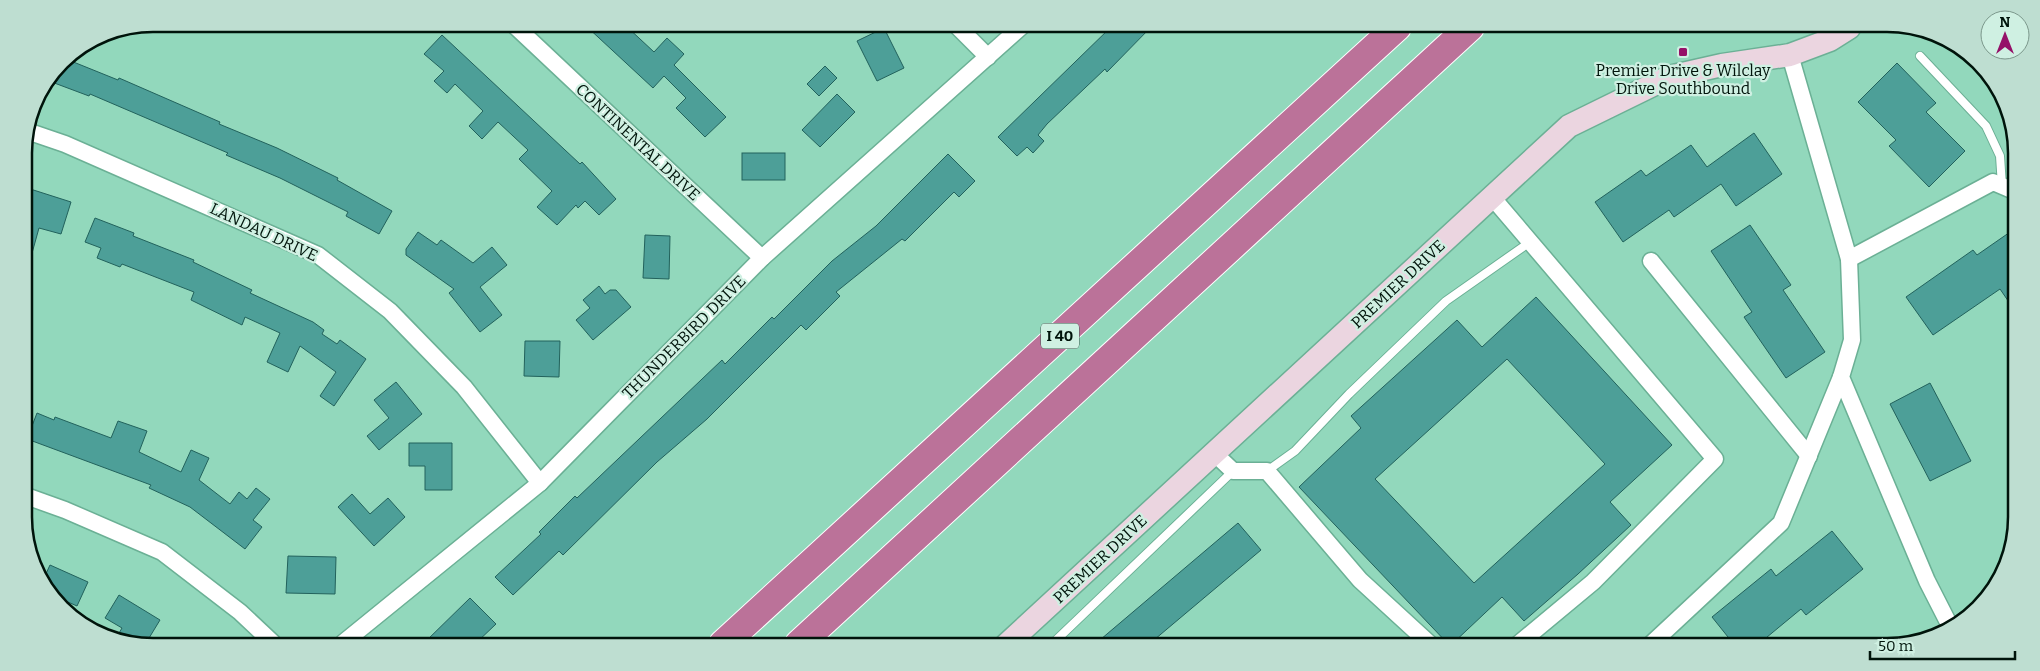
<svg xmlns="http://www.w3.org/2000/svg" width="2040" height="671" font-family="Bitter,serif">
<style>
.building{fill:#4d9f98;stroke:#22625c;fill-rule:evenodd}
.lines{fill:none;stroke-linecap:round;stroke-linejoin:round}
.lane-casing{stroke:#6bb095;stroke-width:10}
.street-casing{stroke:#6bb095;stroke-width:19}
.secondary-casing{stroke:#6bb095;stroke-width:25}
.highway-casing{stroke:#fff;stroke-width:30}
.lane{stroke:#fff;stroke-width:8}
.street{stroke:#fff;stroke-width:16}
.secondary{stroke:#ebd5e0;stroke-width:22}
.highway{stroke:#bb7299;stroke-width:28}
.poi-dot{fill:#951068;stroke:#cff0e2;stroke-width:2}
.labels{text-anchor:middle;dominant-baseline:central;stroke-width:4.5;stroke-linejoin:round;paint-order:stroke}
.shield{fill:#cff0e2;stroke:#3e564c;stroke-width:1}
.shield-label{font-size:15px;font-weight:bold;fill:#00140b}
.poi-label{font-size:16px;fill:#00140b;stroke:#cff0e2}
.street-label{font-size:16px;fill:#00140b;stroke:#cff0e2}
.rim{fill:none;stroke:#00140b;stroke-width:2.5}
</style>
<rect width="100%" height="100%" fill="#92d8bc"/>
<g class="building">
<path d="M 585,25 L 625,25 L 654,52 L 667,38 L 684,54 L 674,65 L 726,117 L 705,137 L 676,108 L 686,98 L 664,76 L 653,88 Z"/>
<path d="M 1112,26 L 1152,26 L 1107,72 L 1105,69 L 1047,124 L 1038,135 L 1044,141 L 1033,153 L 1027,147 L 1017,156 L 998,137 Z"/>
<path d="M 884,28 L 904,68 L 877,81 L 857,41 Z"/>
<path d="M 442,35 L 580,164 L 582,162 L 616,199 L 599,215 L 585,201 L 578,208 L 576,205 L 557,225 L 537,207 L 552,191 L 519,159 L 528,150 L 498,122 L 482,139 L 469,126 L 483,111 L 455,84 L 447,93 L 434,81 L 444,71 L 424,54 Z"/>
<path d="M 66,59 L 118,80 L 119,78 L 220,122 L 219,124 L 277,148 L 338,178 L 337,180 L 392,211 L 379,234 L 346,216 L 348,212 L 280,178 L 226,155 L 228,153 L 90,94 L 89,96 L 49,81 Z"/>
<path d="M 1897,63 L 1936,103 L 1926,112 L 1965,151 L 1929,187 L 1889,146 L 1896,140 L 1858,102 Z"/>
<path d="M 825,66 L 837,78 L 819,96 L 807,84 Z"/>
<path d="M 837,94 L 855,112 L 820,147 L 802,130 Z"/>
<path d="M 1754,133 L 1782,174 L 1736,206 L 1721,184 L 1674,217 L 1669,210 L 1623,242 L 1595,202 L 1641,170 L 1646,176 L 1691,145 L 1707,167 Z"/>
<rect x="742" y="153" width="43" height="27"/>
<path d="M 948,154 L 975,181 L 959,197 L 954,192 L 905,241 L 902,239 L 836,292 L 840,296 L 806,330 L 801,325 L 707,419 L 657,462 L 563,555 L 559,551 L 513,595 L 495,577 L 541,534 L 539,532 L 575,496 L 577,498 L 722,360 L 725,364 L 772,317 L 774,319 L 832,261 L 876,226 Z"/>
<path d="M 24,187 L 71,202 L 61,234 L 39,228 L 29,264 L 25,264 Z"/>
<path d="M 95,218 L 134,233 L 133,236 L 194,260 L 193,262 L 252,290 L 250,293 L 313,322 L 324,330 L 322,334 L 337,344 L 340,340 L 366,359 L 334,406 L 320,396 L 336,372 L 300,346 L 288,372 L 267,362 L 280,333 L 245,317 L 242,325 L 191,300 L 194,292 L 122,264 L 120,267 L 97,258 L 101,248 L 85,242 Z"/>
<path d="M 1750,225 L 1791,285 L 1783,290 L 1825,352 L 1786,378 L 1744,317 L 1752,312 L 1711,251 Z"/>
<path d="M 2013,230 L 2013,308 L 2000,289 L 1933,335 L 1906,297 L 1973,250 L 1977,255 Z"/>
<path d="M 418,232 L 437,245 L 441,240 L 473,263 L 492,247 L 507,265 L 480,287 L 502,315 L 480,332 L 449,293 L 454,289 L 406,255 L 406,249 Z"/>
<path d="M 645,235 L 670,236 L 669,279 L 643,278 Z"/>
<path d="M 599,286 L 605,294 L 610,290 L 616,290 L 631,307 L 593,340 L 576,320 L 590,308 L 583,300 Z"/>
<path d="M 1536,297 L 1672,445 L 1610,502 L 1631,525 L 1578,574 L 1524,621 L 1502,597 L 1450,646 L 1299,487 L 1361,428 L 1351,416 L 1457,320 L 1482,347 ZM 1507,359 L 1605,464 L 1474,583 L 1375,479 Z"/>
<path d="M 525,341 L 560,341 L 559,377 L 524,376 Z"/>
<path d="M 396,382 L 422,414 L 379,450 L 367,436 L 389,418 L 374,400 Z"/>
<path d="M 1930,383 L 1971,461 L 1930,481 L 1890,404 Z"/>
<path d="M 37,413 L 54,420 L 55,417 L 111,438 L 118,421 L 147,431 L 139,452 L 181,472 L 191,450 L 209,458 L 199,480 L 230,504 L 239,492 L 247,499 L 256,488 L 270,499 L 253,520 L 262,527 L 245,549 L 190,507 L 149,488 L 151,485 L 27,439 Z"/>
<path d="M 409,443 L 452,443 L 452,490 L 425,490 L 425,466 L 409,466 Z"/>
<path d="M 352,494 L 370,514 L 388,498 L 405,517 L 374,546 L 338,507 Z"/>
<path d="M 1238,523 L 1261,550 L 1148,645 L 1094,645 Z"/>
<path d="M 1832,531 L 1863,569 L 1806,615 L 1801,609 L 1755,647 L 1736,647 L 1712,617 L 1771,569 L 1776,576 Z"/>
<path d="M 288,556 L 336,557 L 335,594 L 286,593 Z"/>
<path d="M 50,565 L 88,582 L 77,606 L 52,595 L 44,578 Z"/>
<path d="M 119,595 L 160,620 L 146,643 L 120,643 L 115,640 L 122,628 L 105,618 Z"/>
<path d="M 470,598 L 496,624 L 475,644 L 424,643 Z"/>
</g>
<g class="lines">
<defs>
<g id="lane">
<path d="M 1920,56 L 1986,126 L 2000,156 L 2002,186"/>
<path d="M 1267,471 L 1295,451 L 1349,394 L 1446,301 L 1530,242"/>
<path d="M 1051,645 L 1233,471"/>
</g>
<g id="street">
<path d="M 514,25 L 762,258"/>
<path d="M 957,26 L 988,57"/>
<path d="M 1790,55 L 1849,259 L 1852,340 L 1841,377 L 1927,581 L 1950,626"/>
<path d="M 27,131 L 65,144 L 318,255 L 390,311 L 464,387 L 540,483"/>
<path d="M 1492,197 L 1715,459 L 1593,582 L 1516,646"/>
<path d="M 1849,259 L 1993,182 L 2014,191"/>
<path d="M 1651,261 L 1809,456"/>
<path d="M 1214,453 L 1233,471 L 1267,471 L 1360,580 L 1432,646"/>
<path d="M 26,496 L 65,510 L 162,552 L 240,612 L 273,643"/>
<path d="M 343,643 L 540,483 L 762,258 L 1022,26"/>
<path d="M 1649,646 L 1781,523 L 1841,377"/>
</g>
<path id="secondary" d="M 1006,645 L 1569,126 L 1669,77 L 1722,65 L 1790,55 L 1830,40 L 1849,28"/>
<g id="highway">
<path d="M 723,644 L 1397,27"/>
<path d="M 799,644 L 1470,27"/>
</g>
</defs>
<use href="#lane" class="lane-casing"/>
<use href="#street" class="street-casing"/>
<use href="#secondary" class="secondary-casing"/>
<use href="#highway" class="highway-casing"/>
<use href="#lane" class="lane"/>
<use href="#street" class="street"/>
<use href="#secondary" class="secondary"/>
<use href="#highway" class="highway"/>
</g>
<rect class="poi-dot" x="1678" y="47" width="10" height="10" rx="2.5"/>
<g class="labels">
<rect class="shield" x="1041" y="323.5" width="38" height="25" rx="4"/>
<g class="shield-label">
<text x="1060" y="336">I 40</text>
</g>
<g class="poi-label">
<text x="1683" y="70">Premier Drive &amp; Wilclay<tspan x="1683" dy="18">Drive Southbound</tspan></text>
</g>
<g class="street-label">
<text transform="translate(638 142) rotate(43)">CONTINENTAL DRIVE</text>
<text transform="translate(264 232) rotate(25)">LANDAU DRIVE</text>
<text transform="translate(1398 284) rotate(-43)">PREMIER DRIVE</text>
<text transform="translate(684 337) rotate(-45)">THUNDERBIRD DRIVE</text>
<text transform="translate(1100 559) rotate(-43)">PREMIER DRIVE</text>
</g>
</g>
<path d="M0 0H2040V671H0ZM153 32H1887A121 121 0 0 1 2008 153V517A121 121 0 0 1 1887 638H153A121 121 0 0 1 32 517V153A121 121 0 0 1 153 32Z" fill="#beded1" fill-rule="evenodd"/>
<path class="rim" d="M153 32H1887A121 121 0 0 1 2008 153V517A121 121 0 0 1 1887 638H153A121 121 0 0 1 32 517V153A121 121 0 0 1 153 32Z"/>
<g transform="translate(2005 35)"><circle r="24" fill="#cff0e2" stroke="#7c988c"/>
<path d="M0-4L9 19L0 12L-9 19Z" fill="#951068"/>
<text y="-8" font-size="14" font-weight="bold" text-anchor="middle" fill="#00140b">N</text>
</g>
<path d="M1870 651v8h145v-8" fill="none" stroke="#00140b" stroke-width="2.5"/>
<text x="1878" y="651" font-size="15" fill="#00140b" stroke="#cff0e2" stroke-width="4" paint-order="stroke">50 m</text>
</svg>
